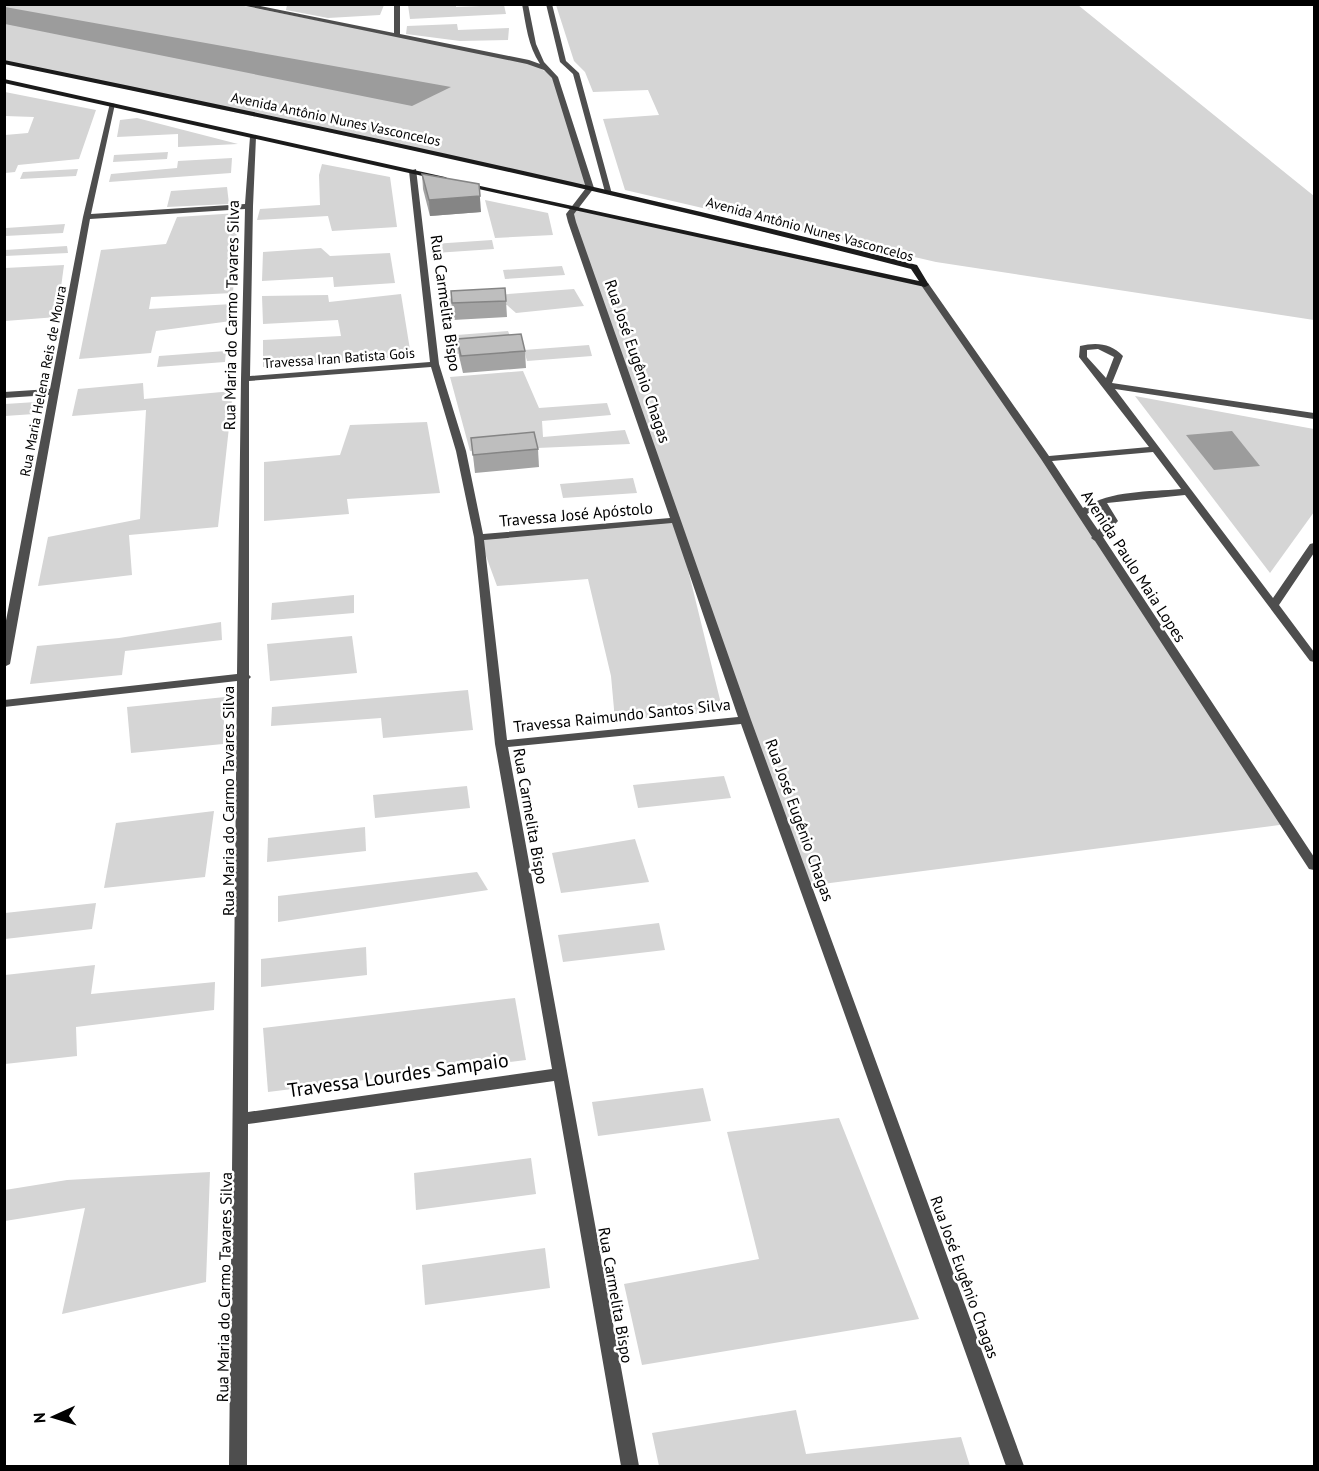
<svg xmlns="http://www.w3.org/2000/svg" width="1319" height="1471" font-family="'PT Sans',sans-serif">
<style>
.green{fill:#d5d5d5}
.water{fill:#9c9c9c}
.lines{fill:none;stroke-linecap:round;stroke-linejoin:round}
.street{fill:#4e4e4e;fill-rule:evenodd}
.secondary{fill:#1b1b1b;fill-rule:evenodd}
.wall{fill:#a3a3a3}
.shaded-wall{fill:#858585}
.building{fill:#bebebe;stroke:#858585;stroke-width:1.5}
.labels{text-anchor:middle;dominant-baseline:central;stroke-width:5;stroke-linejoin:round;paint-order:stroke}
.far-street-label{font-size:14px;fill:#000;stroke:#fff}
.street-label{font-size:16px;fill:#000;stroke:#fff}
.near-street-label{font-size:20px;fill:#000;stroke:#fff}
</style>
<rect width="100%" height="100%" fill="#fff"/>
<g class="green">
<path d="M 5,4 L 239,5 L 529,62 L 555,77 L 590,188 L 5,63 Z"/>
<path d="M 287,5 L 287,4 L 384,5 L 380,15 L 328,18 L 286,10 Z"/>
<path d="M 456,5 L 456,7 L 504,5 L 506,14 L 410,19 L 408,5 Z"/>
<path d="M 556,5 L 1078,5 L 1314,196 L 1314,320 L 936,262 L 625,190 L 603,119 L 659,115 L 648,90 L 593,92 L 585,72 L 574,61 Z"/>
<path d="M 457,24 L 458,30 L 509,28 L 508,40 L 460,41 L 406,34 L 407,26 Z"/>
<path d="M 5,92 L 96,110 L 79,159 L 18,165 L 15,172 L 5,173 L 5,135 L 28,133 L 34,117 L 5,116 Z"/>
<path d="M 137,118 L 238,144 L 178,147 L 178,134 L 117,137 L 120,120 Z"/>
<path d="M 168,152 L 167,159 L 113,162 L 114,155 Z"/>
<path d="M 232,158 L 231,173 L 109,182 L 111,174 L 177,168 L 178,161 Z"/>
<path d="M 322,164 L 390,177 L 397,227 L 332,231 L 328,216 L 257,220 L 260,209 L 320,205 L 319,175 Z"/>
<path d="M 78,169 L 76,176 L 20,179 L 23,172 Z"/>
<path d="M 227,187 L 229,204 L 167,207 L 171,191 Z"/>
<path d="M 485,200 L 548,213 L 553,235 L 495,238 Z"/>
<path d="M 575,207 L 925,285 L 1287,824 L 807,886 L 678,529 L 723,712 L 615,720 L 611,676 L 588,579 L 497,586 L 479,537 L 675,520 L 570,214 Z"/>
<path d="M 238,213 L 233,293 L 151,297 L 149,309 L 232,304 L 231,321 L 156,331 L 151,353 L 79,359 L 101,250 L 166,244 L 177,217 Z"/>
<path d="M 65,224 L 63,233 L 5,236 L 6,228 Z"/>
<path d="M 492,240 L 494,249 L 435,253 L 433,244 Z"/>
<path d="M 67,246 L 68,253 L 5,256 L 5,250 Z"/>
<path d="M 321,248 L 330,256 L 390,253 L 395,283 L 334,287 L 333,277 L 262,281 L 263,252 Z"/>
<path d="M 64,265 L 57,317 L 5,321 L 5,268 Z"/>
<path d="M 562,266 L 565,275 L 505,279 L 503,270 Z"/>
<path d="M 574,289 L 584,306 L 516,313 L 507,305 L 444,309 L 443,299 Z"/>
<path d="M 401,294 L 411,356 L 263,367 L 263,340 L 341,336 L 338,320 L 263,324 L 262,296 L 328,295 L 329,302 Z"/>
<path d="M 508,331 L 515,348 L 446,355 L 444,336 Z"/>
<path d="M 589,345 L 592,356 L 527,361 L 524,350 Z"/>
<path d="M 226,351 L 225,362 L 157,367 L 159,356 Z"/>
<path d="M 523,371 L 539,408 L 607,403 L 611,415 L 542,421 L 543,437 L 625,430 L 630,444 L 470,451 L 450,377 Z"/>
<path d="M 143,383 L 144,399 L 233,391 L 218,527 L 129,535 L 132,575 L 38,586 L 48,537 L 140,519 L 146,410 L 72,416 L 78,389 Z"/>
<path d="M 1135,396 L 1314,429 L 1314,512 L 1270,573 Z"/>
<path d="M 36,402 L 34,414 L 5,416 L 5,404 Z"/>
<path d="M 427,422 L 440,493 L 347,499 L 349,514 L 264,521 L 264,462 L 340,455 L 350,425 Z"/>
<path d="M 633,478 L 637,493 L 563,498 L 560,484 Z"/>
<path d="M 354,595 L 354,613 L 271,620 L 272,603 Z"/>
<path d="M 221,622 L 222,640 L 125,651 L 122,675 L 30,684 L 37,646 L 119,638 Z"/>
<path d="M 352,636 L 357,673 L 270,681 L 267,644 Z"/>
<path d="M 468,690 L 473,730 L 383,738 L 381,718 L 271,726 L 272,707 Z"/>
<path d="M 225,697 L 223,744 L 131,753 L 127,707 Z"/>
<path d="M 724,776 L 731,798 L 638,808 L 633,785 Z"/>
<path d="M 467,786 L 470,808 L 375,818 L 373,795 Z"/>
<path d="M 214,811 L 205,877 L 104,888 L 116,823 Z"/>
<path d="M 365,827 L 366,851 L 267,862 L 268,838 Z"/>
<path d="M 635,839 L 649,882 L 561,893 L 552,853 Z"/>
<path d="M 477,872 L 488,890 L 278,922 L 278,896 Z"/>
<path d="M 96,903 L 92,929 L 5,939 L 5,913 Z"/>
<path d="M 659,923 L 665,950 L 563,962 L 558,935 Z"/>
<path d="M 366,947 L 367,975 L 261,987 L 261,959 Z"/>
<path d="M 95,965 L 91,994 L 215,982 L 214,1010 L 76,1027 L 77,1056 L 5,1064 L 5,975 Z"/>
<path d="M 515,998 L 526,1060 L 268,1092 L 263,1028 Z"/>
<path d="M 703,1088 L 711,1121 L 598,1136 L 592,1102 Z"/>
<path d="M 839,1118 L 919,1319 L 642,1365 L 624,1284 L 759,1259 L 727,1132 Z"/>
<path d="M 531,1158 L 536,1194 L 416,1210 L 414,1173 Z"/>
<path d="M 210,1172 L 206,1282 L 62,1314 L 85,1208 L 5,1221 L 5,1190 L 67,1180 Z"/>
<path d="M 545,1248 L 550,1288 L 425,1305 L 422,1265 Z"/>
<path d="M 796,1410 L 806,1454 L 961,1437 L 970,1466 L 659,1466 L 652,1433 Z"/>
</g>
<g class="water">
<path d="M 4,7 L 5,7 L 451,87 L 412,106 L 5,24 Z"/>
<path d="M 1232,431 L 1260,466 L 1214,470 L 1186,435 Z"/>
</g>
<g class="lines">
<g class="street">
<path d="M 236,4 L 250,4 L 394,33 L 394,4 L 400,4 L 400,34 L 529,60 L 540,64 C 528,46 526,25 522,4 L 528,4 L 536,44 L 544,62 L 558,77 L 594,188 L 574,214 L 576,222 L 751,720 L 1024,1466 L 1006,1466 L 741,724 L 508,747 L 639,1466 L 621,1466 L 554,1081 L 248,1124 L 247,1466 L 229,1466 L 237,681 L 4,707 L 4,700 L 237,674 L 241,379 L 245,209 L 90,219 L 10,664 L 4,667 L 4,631 L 49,395 L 4,398 L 4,392 L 50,389 L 83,217 L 110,103 L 115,104 L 91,214 L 245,204 L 250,137 L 253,135 L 256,137 L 253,206 L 250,376 L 430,362 L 409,171 L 416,169 L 439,364 L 466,451 L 483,534 L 670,518 L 568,222 L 566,214 L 586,188 L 552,78 L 544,70 L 527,64 ZM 431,367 L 456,451 L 474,537 L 495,744 L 552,1069 L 248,1112 L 249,679 L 251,677 L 249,675 L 249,381 ZM 672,523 L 738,717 L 507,740 L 484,540 Z"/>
<path d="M 546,4 L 552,4 L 566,61 L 579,73 L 612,194 L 605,192 L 573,74 L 560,62 Z"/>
<path d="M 922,283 L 928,283 L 1049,456 L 1149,447 L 1079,357 L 1080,346 C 1096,342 1111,343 1123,356 L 1112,383 L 1314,413 L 1314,419 L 1115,389 L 1273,598 L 1310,544 L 1314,543 L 1314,553 L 1279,605 L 1314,652 L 1314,662 L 1310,661 L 1185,495 L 1107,503 L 1118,521 L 1103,537 L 1314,857 L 1314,870 L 1309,869 L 1095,541 L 1091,538 L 1092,537 L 1041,459 L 921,285 ZM 1098,349 L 1114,357 L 1106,378 L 1087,357 L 1087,350 ZM 1153,452 L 1181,489 C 1148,492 1112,490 1083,508 L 1052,461 ZM 1099,507 L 1108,521 L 1098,530 L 1087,514 Z"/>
</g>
<g class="secondary">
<path d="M 4,60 C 310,123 615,188 917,265 L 929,285 L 925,287 L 465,186 L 461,184 L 462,182 L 919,281 L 911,269 C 611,191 308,127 4,64 Z"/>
<path d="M 4,79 L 445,177 L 449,179 L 445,181 L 4,83 Z"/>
</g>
</g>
<g class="wall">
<path d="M 422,174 L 481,212 L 430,216 L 423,189 Z"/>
<path d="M 451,291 L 506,301 L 507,317 L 453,320 Z"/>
<path d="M 457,339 L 525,351 L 526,368 L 463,373 L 459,356 Z"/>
<path d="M 471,438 L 538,449 L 539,467 L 475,473 Z"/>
</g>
<path class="shaded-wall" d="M 479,184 L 481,212 L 430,216 L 429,200 Z"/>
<g class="building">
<path d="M 422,174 L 479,184 L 480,196 L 429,200 Z"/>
<path d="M 505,288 L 506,301 L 452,303 L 451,291 Z"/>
<path d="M 521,334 L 525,351 L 461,356 L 457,339 Z"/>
<path d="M 534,432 L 538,449 L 473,455 L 471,438 Z"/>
</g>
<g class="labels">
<g class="far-street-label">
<text transform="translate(336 119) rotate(12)">Avenida Antônio Nunes Vasconcelos</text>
<text transform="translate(810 229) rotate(15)">Avenida Antônio Nunes Vasconcelos</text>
<text transform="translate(339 358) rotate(-4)">Travessa Iran Batista Gois</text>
<text transform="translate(43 381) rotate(-79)">Rua Maria Helena Reis de Moura</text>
</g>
<g class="street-label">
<text transform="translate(446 303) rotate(82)">Rua Carmelita Bispo</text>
<text transform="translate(231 315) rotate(-89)">Rua Maria do Carmo Tavares Silva</text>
<text transform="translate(638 361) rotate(71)">Rua José Eugênio Chagas</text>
<text transform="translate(576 514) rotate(-5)">Travessa José Apóstolo</text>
<text transform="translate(1134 566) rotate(57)">Avenida Paulo Maia Lopes</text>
<text transform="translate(622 715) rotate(-6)">Travessa Raimundo Santos Silva</text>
<text transform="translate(228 801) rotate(-90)">Rua Maria do Carmo Tavares Silva</text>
<text transform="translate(531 816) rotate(80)">Rua Carmelita Bispo</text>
<text transform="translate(800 820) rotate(70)">Rua José Eugênio Chagas</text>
<text transform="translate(965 1277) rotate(70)">Rua José Eugênio Chagas</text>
<text transform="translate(224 1287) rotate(-89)">Rua Maria do Carmo Tavares Silva</text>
<text transform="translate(616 1295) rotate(80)">Rua Carmelita Bispo</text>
</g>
<g class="near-street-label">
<text transform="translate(398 1075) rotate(-8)">Travessa Lourdes Sampaio</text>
</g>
</g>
<rect width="1319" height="1471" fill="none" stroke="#000000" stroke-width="12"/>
<g transform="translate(54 1417) rotate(266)" stroke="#ffffff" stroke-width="4.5" paint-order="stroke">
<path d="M0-4.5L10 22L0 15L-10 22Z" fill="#000000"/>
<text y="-9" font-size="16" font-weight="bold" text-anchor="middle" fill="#000000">N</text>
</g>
</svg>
